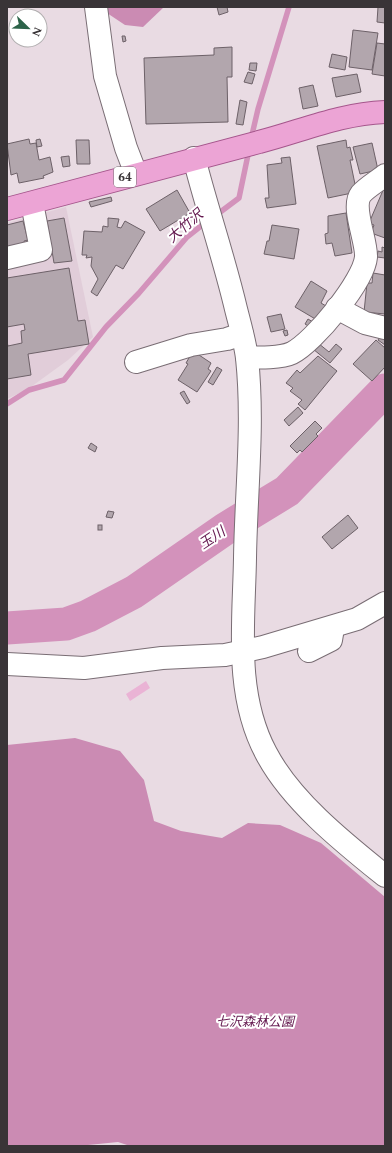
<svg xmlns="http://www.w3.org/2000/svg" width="392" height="1153" font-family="Spectral,'Noto Sans JP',serif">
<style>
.built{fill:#e1cdd9}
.green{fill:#eab3d5}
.forest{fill:#cb8bb3}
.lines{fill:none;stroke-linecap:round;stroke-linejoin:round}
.stream{stroke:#d392bb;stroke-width:5.5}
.river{stroke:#d392bb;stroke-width:33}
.building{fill:#b2a6ad;stroke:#6d6168}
.minor-casing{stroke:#796d74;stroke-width:24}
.major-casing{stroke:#a5568c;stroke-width:24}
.minor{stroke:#fff;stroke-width:22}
.major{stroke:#eca4d5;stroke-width:22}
.labels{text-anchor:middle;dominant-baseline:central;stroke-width:4;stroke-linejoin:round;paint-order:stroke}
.shield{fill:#fff;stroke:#747173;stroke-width:1}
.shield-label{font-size:12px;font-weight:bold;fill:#393437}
.park-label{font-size:13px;font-style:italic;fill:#64194f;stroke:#fff}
.water-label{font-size:14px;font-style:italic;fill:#62164d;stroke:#fff}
</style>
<rect width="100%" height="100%" fill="#e9dbe3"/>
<path class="built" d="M 66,207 L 93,337 L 68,360 L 28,389 L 7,399 L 7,223 Z"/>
<path class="green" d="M 146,681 L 150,688 L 130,701 L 126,694 Z"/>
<g class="forest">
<path d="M 107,7 L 164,7 L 143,27 L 125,25 L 107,13 Z"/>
<path d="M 75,738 L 120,751 L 144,780 L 154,821 L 181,831 L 222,838 L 248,823 L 280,825 L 321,843 L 385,897 L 385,1146 L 130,1146 L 118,1142 L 78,1146 L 7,1146 L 7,745 Z"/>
</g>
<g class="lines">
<g class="stream">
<path d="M 251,139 L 258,109 L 289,7"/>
<path d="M 215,216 L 239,198 L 249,150"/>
<path d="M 7,404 L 29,390 L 64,380 L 106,327 L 139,293 L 187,237 L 206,222"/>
</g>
<path class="river" d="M 7,628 L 66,624 L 88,616 L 134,592 L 225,529 L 287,491 L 385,390"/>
</g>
<g class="building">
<path d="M 217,7 L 227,7 L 228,12 L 219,15 Z"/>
<path d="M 378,7 L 385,7 L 385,23 L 377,22 Z"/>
<path d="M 353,30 L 378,33 L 372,70 L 349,67 Z"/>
<path d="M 122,36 L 125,36 L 126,41 L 123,42 Z"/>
<path d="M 377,43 L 385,44 L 385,76 L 372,74 Z"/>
<path d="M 232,47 L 232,77 L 227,77 L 228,122 L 146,124 L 144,58 L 214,55 L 214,48 Z"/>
<path d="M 332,54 L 347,57 L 345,70 L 329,67 Z"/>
<path d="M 250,63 L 257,63 L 256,71 L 249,70 Z"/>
<path d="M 248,72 L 255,74 L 252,84 L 244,82 Z"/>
<path d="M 357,74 L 361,92 L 336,97 L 332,78 Z"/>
<path d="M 313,85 L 318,106 L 303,109 L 299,88 Z"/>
<path d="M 240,100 L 247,102 L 243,125 L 236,124 Z"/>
<path d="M 29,139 L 30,144 L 36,143 L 39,160 L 50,157 L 53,172 L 43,176 L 44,178 L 19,183 L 17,173 L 11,175 L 7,144 Z"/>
<path d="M 40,139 L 42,146 L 37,147 L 36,140 Z"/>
<path d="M 76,140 L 89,140 L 90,164 L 77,164 Z"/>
<path d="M 346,140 L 347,148 L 350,147 L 353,160 L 350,160 L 356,189 L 352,193 L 328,198 L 317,146 Z"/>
<path d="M 372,143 L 378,170 L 360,174 L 353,147 Z"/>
<path d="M 69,156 L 70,166 L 63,167 L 61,157 Z"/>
<path d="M 290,157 L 296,204 L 267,208 L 265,198 L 269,198 L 267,165 L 282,163 L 281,158 Z"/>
<path d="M 384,188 L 385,189 L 385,240 L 385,238 L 371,233 L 374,225 L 369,223 Z"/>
<path d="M 177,190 L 190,213 L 160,231 L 146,209 Z"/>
<path d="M 111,197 L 112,201 L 91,207 L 89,202 Z"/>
<path d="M 346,213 L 352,253 L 335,256 L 332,243 L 326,244 L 325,234 L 328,233 L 328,216 Z"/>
<path d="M 64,218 L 72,261 L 54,263 L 47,221 Z"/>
<path d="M 108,218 L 119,219 L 117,227 L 121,228 L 125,221 L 145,232 L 123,269 L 116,265 L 97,296 L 91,292 L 98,279 L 91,266 L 92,257 L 86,258 L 87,255 L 82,255 L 84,231 L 102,232 L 103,226 L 108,227 Z"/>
<path d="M 23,221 L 28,240 L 24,241 L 25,245 L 7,250 L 7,225 Z"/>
<path d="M 272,225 L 299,229 L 294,259 L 264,254 L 267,241 L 269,241 Z"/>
<path d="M 382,247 L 385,248 L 385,258 L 377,257 L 378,251 L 382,252 Z"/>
<path d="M 69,268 L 78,321 L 85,320 L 89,344 L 28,354 L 31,375 L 7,379 L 7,342 L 8,346 L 22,343 L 21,331 L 25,330 L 24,324 L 7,327 L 7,278 Z"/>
<path d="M 373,273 L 385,275 L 385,314 L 364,312 L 367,283 L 372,283 Z"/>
<path d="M 311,281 L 327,291 L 321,303 L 326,306 L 317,320 L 295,307 Z"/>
<path d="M 281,314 L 285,329 L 271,332 L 267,317 Z"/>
<path d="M 308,319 L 313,322 L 310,327 L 305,324 Z"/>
<path d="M 287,330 L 288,335 L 285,336 L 283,331 Z"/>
<path d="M 382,334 L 385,336 L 385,345 L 378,340 Z"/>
<path d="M 376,340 L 385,348 L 385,367 L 372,381 L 353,364 Z"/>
<path d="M 318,343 L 329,352 L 336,344 L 342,349 L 330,363 L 313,349 Z"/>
<path d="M 193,351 L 211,363 L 208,369 L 211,371 L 197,392 L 178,380 L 188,364 L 186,363 Z"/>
<path d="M 318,356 L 337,371 L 305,410 L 298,404 L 302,400 L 290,391 L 293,388 L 286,383 L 297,370 L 300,373 Z"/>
<path d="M 217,367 L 222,370 L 213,385 L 208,382 Z"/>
<path d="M 184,391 L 190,402 L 187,404 L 180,393 Z"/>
<path d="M 298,407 L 303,413 L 289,426 L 284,420 Z"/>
<path d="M 315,421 L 322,428 L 316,434 L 318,436 L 302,452 L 300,450 L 297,453 L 290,446 Z"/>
<path d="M 91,443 L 97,447 L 95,452 L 88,448 Z"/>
<path d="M 108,511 L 114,512 L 112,518 L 106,517 Z"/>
<path d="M 348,515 L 358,528 L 332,549 L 322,537 Z"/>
<rect x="98" y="525" width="4" height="5"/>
</g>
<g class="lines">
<defs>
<g id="minor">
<path d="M 96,7 L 105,76 L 126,148 L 136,174"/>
<path d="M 194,158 C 207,209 224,258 236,309 C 240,325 245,342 247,358 C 254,425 246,491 245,558 C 244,623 234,693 266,753 C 291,801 344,843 385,876"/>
<path d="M 7,258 L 41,250 L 32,203"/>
<path d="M 337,308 L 365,323 L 385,328"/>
<path d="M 247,357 C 259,358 281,358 292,353 C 314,342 364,281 366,257 C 367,241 351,207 361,194 C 367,187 378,181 385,175"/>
<path d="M 136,362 L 191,345 L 227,339 L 242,334"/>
<path d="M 309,651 L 331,640 L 333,628"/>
<path d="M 7,664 L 84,668 L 162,658 L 225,655 L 263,647 L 357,619 L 385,603"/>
</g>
<path id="major" d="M 7,209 C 91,186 175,164 259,142 C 302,131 339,114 385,112"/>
</defs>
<use href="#minor" class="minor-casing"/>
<use href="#major" class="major-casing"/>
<use href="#minor" class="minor"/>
<use href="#major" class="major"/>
</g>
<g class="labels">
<rect class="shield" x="114" y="167" width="22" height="20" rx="3"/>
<g class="shield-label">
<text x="125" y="177">64</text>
</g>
<g class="park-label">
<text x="255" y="1022">七沢森林公園</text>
</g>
<g class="water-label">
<text transform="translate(185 226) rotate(-41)">大竹沢</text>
<text transform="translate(212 538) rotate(-34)">玉川</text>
</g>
</g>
<rect width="392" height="1153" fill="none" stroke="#393437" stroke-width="16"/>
<g transform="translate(28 28) rotate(113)"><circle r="19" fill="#ffffff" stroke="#b0aeaf"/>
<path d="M0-3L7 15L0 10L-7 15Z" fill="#2c6349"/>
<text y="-6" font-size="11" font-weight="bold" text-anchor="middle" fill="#393437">N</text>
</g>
</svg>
